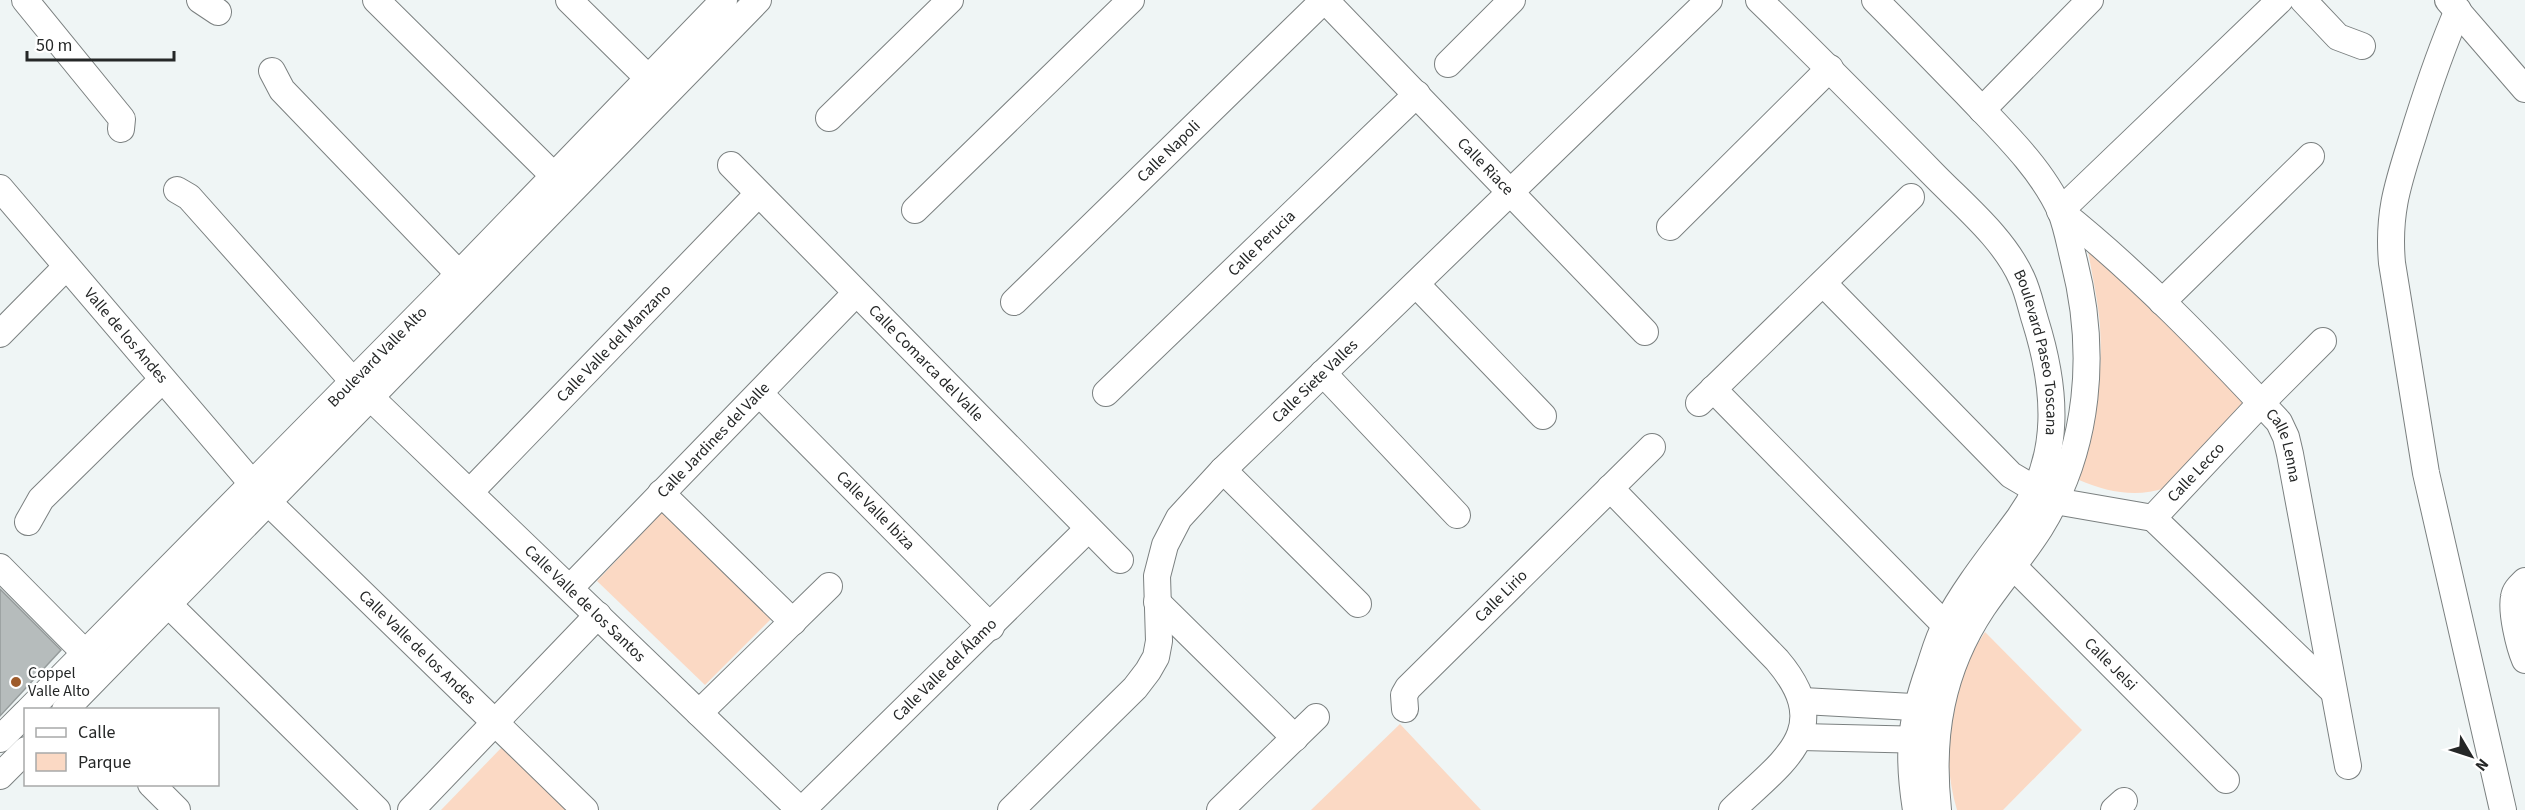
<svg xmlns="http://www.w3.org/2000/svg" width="2525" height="810" font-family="'Source Sans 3',sans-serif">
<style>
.green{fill:#fbd9c4}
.building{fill:#b6bcbc;stroke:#959b9b;stroke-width:1.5}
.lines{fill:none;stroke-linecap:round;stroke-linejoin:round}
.minor-casing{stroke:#7b8080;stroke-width:28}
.minor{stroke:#fff;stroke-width:26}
.poi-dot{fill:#9e5b2a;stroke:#fff;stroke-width:2}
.labels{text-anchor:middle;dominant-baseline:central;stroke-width:4.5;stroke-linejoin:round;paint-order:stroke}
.street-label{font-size:16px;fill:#252727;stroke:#fff}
.poi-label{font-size:16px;fill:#252727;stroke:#fff;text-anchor:start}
</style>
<rect width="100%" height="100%" fill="#eff5f5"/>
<g class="green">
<path d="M 2092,238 L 2246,404 L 2165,488 C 2136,498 2107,492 2079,480 C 2095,429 2103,380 2100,326 C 2098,299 2091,271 2087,244 Z"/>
<path d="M 665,509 L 774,616 L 705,685 L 597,581 Z"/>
<path d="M 1985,632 L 2082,730 L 2003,810 L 1957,810 C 1939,750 1950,684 1985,632 Z"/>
<path d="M 1400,724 L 1481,810 L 1311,810 Z"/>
<path d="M 503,746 L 569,810 L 441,810 Z"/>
</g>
<path class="building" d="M 0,589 L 61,650 L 0,716 Z"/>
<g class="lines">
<defs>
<g id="minor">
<path d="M 25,0 L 122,119 L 121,129"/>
<path d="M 200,0 L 218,12"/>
<path d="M 376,0 L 554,176"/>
<path d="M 569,0 L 647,77"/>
<path id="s1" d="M 1325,0 L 1645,332"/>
<path id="s2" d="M 1759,0 C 1818,57 1875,115 1932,173 C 1963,205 2004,238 2022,279 C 2028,292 2031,307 2035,320 C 2056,387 2063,457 2019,518 C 1994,552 1966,586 1946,624 C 1938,638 1934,654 1929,669 C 1910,723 1907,753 1916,810"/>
<path d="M 1875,0 C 1906,31 1936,62 1966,93 C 1998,127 2042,168 2061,212 C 2067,227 2070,245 2074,261 C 2097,351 2090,448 2040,528 C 2022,556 2001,581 1983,607 C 1941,670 1930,736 1938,810"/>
<path id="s3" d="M 2280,0 L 2060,211 C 2139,274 2210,348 2279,422 L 2286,437 L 2290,454 L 2348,766"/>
<path d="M 2303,0 L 2338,37 L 2362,46"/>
<path d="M 2448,0 L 2525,89"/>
<path d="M 2458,10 C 2442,47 2429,85 2417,123 C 2401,176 2387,207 2392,263 L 2426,473 L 2503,810"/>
<path d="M 1448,64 L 1512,0"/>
<path d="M 272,71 L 282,90 L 459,274"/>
<path d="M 1982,110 L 2090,0"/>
<path d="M 829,118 L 950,0"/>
<path id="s4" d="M 731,165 L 1120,560"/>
<path id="s5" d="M 0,188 L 268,502 L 585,810"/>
<path d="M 177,190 L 189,197 L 352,380"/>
<path d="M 915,210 L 1131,0"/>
<path d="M 1670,227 L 1830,68"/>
<path id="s6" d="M 1823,283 L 2011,475 L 2055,501 L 2153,518 L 2261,403 L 2323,341"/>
<path d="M 1416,284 L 1543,416"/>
<path id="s7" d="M 1014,302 L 1324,0"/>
<path d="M 2162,302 L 2311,156"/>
<path d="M 0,334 L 66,267"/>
<path d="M 1323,373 L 1457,515"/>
<path d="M 1713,389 L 1945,625"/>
<path id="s8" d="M 1106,393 L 1417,94"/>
<path id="s9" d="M 760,394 L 991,627"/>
<path id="s10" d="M 370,397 L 800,810"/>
<path d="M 1699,403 L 1911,197"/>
<path d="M 1223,470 L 1358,604"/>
<path d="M 1610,488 L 1777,660 C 1837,730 1783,761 1732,810"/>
<path id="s11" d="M 470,492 L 758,194"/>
<path d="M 661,493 L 793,622"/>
<path d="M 2153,518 L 2333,691"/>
<path d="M 28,522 L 41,499 L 162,380"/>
<path id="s12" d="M 2002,555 L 2226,780"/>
<path d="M 0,567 L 97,665"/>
<path d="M 2525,581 C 2520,586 2515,590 2514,597 C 2511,612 2519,646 2525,660"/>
<path id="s13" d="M 570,588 L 856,293"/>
<path d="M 1157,602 L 1295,738"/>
<path d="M 168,604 L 377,810"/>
<path d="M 1803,701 L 1931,708"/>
<path id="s14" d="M 1405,709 L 1404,695 L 1408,688 L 1652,447"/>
<path id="s15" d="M 29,710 L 459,274 L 724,0"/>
<path d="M 65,710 L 758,0"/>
<path d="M 699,713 L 829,586"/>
<path d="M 1801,737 L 1927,740"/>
<path d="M 0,739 L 26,713"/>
<path d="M 0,776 L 26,750"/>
<path d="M 151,784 L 177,810"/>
<path d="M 411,810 L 598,615"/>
<path id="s16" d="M 802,810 L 1088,529"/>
<path id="s17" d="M 1011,810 L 1135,688 L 1148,671 L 1156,657 L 1159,641 L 1157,576 L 1165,545 L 1179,518 L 1223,470 L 1709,0"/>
<path d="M 1220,810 L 1316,717"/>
<path d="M 2114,810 L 2124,801"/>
</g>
</defs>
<use href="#minor" class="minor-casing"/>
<use href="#minor" class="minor"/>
</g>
<circle class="poi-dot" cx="16" cy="682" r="6"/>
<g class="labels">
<g class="street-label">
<text stroke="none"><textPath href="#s7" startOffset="216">Calle Napoli</textPath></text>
<text stroke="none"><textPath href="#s1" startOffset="231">Calle Riace</textPath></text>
<text stroke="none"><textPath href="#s8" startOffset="216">Calle Perucia</textPath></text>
<text stroke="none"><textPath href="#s5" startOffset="194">Valle de los Andes</textPath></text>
<text stroke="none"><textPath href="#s11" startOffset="207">Calle Valle del Manzano</textPath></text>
<text stroke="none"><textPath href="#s2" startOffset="460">Boulevard Paseo Toscana</textPath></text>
<text stroke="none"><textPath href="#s15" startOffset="496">Boulevard Valle Alto</textPath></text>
<text stroke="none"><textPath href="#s4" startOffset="278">Calle Comarca del Valle</textPath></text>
<text stroke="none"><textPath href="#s17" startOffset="548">Calle Siete Valles</textPath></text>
<text stroke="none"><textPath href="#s13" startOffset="206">Calle Jardines del Valle</textPath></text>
<text stroke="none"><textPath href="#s3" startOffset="633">Calle Lenna</textPath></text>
<text stroke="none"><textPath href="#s6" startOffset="482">Calle Lecco</textPath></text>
<text stroke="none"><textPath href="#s9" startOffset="164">Calle Valle Ibiza</textPath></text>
<text stroke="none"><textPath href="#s14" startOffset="153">Calle Lirio</textPath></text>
<text stroke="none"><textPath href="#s10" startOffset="298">Calle Valle de los Santos</textPath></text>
<text stroke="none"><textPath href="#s5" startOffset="621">Calle Valle de los Andes</textPath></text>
<text stroke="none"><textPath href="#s12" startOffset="154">Calle Jelsi</textPath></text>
<text stroke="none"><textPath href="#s16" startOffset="200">Calle Valle del Álamo</textPath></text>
</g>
<g class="poi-label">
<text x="28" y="673">Coppel<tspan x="28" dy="18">Valle Alto</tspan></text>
</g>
</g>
<rect x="24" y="708" width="195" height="78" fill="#ffffff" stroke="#a8a9a9" stroke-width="1.5"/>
<rect x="36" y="728" width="30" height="9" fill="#ffffff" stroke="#a8a9a9" stroke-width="1.5"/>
<text x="78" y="738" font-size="18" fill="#252727">Calle</text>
<rect x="36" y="753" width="30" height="18" fill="#fbd9c4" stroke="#a8a9a9" stroke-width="1.5"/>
<text x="78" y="768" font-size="18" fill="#252727">Parque</text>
<g transform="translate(2471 756) rotate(129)" stroke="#ffffff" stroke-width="4.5" paint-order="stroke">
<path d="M0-4.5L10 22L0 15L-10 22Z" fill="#252727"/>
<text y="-9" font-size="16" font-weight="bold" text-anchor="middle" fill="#252727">N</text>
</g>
<path d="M27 51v9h147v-9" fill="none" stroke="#252727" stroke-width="3"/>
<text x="36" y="51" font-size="18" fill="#252727" stroke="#ffffff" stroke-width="4.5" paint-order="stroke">50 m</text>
</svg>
